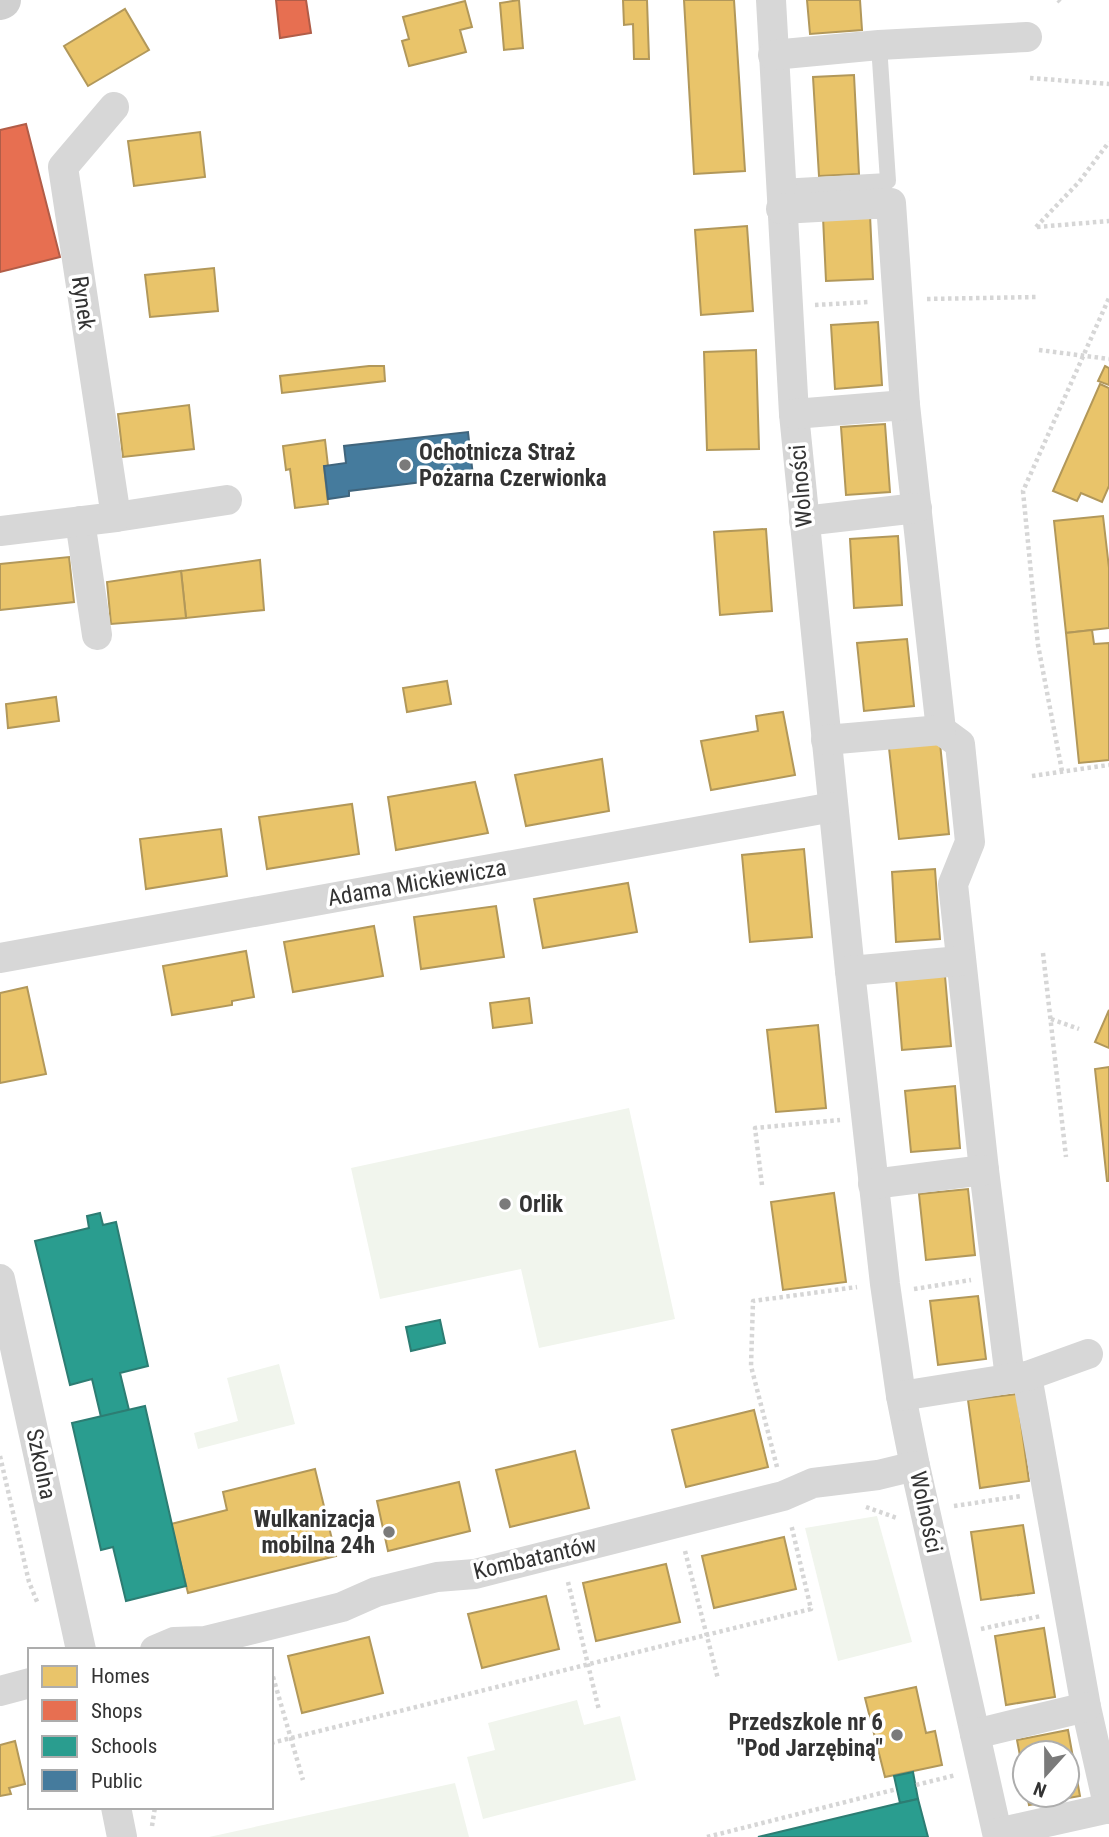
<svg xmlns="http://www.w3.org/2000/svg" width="1109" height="1837" font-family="'Roboto Condensed',sans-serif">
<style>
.green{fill:#f1f5ed}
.homes{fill:#e9c46a;stroke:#b2985a;stroke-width:2}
.shops{fill:#e76f51;stroke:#b15d48;stroke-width:2}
.schools{fill:#2a9d8f;stroke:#2d7d73;stroke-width:2}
.public{fill:#457b9d;stroke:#40657d;stroke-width:2}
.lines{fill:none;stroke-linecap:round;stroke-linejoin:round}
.path{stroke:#d6d6d6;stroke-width:4.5;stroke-dasharray:3.5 3.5;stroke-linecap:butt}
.lane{stroke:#d7d7d7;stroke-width:16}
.street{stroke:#d7d7d7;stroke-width:30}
.secondary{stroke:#d0d0d0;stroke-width:38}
.poi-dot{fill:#7a7a7a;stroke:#fff;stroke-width:2.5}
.labels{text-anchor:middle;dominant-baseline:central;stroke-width:7;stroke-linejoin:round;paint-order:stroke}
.street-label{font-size:23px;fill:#333;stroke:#fff}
.poi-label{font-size:23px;font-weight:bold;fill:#333;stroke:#fff;text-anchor:start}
</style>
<rect width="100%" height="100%" fill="#fff"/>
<g class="green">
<path d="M 629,1108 L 675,1319 L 539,1348 L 521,1269 L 380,1299 L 351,1168 Z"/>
<path d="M 279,1364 L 295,1424 L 198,1449 L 194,1433 L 238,1421 L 227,1378 Z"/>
<path d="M 877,1516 L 912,1642 L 838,1661 L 805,1528 Z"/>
<path d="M 577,1700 L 584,1725 L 620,1716 L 636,1780 L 483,1819 L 467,1757 L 495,1750 L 488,1723 Z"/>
<path d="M 455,1783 L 469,1837 L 209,1837 Z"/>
</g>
<g class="homes">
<path d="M 519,0 L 523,48 L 504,50 L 500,3 Z"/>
<path d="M 623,0 L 647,0 L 649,59 L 634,59 L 633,24 L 624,25 Z"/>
<path d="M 684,0 L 734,0 L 745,171 L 694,174 Z"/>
<path d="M 807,0 L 860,0 L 862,30 L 810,34 Z"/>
<path d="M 465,1 L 472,27 L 460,30 L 466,52 L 409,66 L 402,41 L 409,39 L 403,17 Z"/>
<path d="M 125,9 L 149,50 L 88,86 L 64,46 Z"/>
<path d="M 854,75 L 859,174 L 819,176 L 813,77 Z"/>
<path d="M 200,132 L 205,177 L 134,186 L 128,141 Z"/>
<path d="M 870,215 L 873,279 L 826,281 L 823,217 Z"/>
<path d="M 747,226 L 753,311 L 701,315 L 695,230 Z"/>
<path d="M 214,268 L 218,311 L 150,317 L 145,275 Z"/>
<path d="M 878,322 L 882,385 L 835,389 L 831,325 Z"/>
<path d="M 756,350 L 759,449 L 707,450 L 704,352 Z"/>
<path d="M 369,366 L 384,366 L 385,381 L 282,393 L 280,376 Z"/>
<path d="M 1105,366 L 1109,368 L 1109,385 L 1098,381 Z"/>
<path d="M 1100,384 L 1109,388 L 1109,486 L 1102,502 L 1081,493 L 1077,501 L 1053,491 Z"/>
<path d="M 189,405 L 194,449 L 123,457 L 118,414 Z"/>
<path d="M 885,424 L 890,492 L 846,495 L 841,427 Z"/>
<path d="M 325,440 L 328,466 L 324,466 L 328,504 L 295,508 L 290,469 L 286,470 L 283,446 Z"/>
<path d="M 1103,516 L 1109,568 L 1109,628 L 1066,633 L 1054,521 Z"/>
<path d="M 766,529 L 772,611 L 720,615 L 714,532 Z"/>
<path d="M 898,536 L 902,605 L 854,608 L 850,539 Z"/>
<path d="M 69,557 L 74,602 L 0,610 L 0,564 Z"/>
<path d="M 260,560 L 264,610 L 186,618 L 181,571 Z"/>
<path d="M 181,571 L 186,618 L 111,624 L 107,582 Z"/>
<path d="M 1092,630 L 1094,644 L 1109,643 L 1109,760 L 1079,763 L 1066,633 Z"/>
<path d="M 907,639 L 914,706 L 864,711 L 857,643 Z"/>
<path d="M 447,681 L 451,704 L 407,712 L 403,688 Z"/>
<path d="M 56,697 L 59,721 L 8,728 L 6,704 Z"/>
<path d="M 783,712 L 795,775 L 711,790 L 701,741 L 758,731 L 756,716 Z"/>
<path d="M 940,743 L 949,834 L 899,839 L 889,748 Z"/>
<path d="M 602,759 L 609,811 L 526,826 L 515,775 Z"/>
<path d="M 475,782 L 488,833 L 396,850 L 388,797 Z"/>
<path d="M 352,804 L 359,854 L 267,869 L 259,817 Z"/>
<path d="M 221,829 L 227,876 L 146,889 L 140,839 Z"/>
<path d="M 804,849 L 812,937 L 750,942 L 742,855 Z"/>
<path d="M 935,869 L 940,939 L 896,942 L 892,872 Z"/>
<path d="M 628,883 L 637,932 L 543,948 L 534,899 Z"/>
<path d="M 496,906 L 504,957 L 421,969 L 414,917 Z"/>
<path d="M 374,926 L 383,976 L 293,992 L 284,942 Z"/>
<path d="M 246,951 L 254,997 L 232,1001 L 232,1005 L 172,1015 L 163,966 Z"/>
<path d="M 945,976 L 951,1046 L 902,1050 L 896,979 Z"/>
<path d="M 27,987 L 46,1074 L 0,1083 L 0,993 Z"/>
<path d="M 529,998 L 532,1023 L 493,1028 L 490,1003 Z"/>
<path d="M 1109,1010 L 1109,1048 L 1095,1042 Z"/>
<path d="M 818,1025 L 826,1108 L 776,1112 L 767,1030 Z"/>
<path d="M 1109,1067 L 1109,1181 L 1107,1181 L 1095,1069 Z"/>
<path d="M 955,1086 L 960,1148 L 911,1152 L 905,1091 Z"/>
<path d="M 968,1189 L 975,1255 L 926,1260 L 919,1194 Z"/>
<path d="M 834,1193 L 846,1282 L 783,1290 L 771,1202 Z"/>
<path d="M 978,1296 L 986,1359 L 938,1365 L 930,1301 Z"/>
<path d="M 1017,1394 L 1029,1481 L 980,1488 L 968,1400 Z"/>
<path d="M 754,1410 L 768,1467 L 686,1487 L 672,1430 Z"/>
<path d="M 575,1451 L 589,1508 L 510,1527 L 496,1470 Z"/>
<path d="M 315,1469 L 336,1556 L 188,1593 L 171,1524 L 227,1510 L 223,1492 Z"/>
<path d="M 459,1482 L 470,1531 L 388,1551 L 377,1501 Z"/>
<path d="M 1023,1525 L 1034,1593 L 981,1600 L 971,1532 Z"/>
<path d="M 784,1537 L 796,1589 L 714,1608 L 702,1556 Z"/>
<path d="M 666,1564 L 680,1622 L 596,1641 L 583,1583 Z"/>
<path d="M 546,1596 L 559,1649 L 482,1668 L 468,1614 Z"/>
<path d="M 1044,1628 L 1055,1697 L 1006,1705 L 995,1636 Z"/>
<path d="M 369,1637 L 383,1693 L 302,1713 L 288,1656 Z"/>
<path d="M 916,1687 L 926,1733 L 935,1731 L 942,1765 L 885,1777 L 865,1698 Z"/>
<path d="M 1068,1730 L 1080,1796 L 1029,1805 L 1027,1795 L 1067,1795 L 1067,1753 L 1025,1753 L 1025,1782 L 1017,1740 Z"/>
<path d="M 15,1741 L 25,1784 L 9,1788 L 11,1794 L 0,1796 L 0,1745 Z"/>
</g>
<g class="shops">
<path d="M 276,0 L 306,0 L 311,33 L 280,38 Z"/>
<path d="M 26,124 L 60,257 L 0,272 L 0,130 Z"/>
</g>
<g class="schools">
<path d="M 100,1213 L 103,1225 L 116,1222 L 148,1366 L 120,1373 L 129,1410 L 101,1417 L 92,1379 L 70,1385 L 35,1241 L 89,1228 L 87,1216 Z"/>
<path d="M 440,1320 L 445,1343 L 411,1351 L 406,1327 Z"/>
<path d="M 145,1406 L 186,1586 L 126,1601 L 113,1547 L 101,1550 L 72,1423 Z"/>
<path d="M 913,1772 L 918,1799 L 900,1803 L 894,1776 Z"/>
<path d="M 918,1799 L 928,1837 L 758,1837 L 900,1803 Z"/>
</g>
<path class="public" d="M 468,432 L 473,476 L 349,491 L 349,496 L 328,499 L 324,466 L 346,463 L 344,446 Z"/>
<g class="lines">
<g class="path">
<path d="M 1058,0 L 1060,2"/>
<path d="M 1030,78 L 1109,84"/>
<path d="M 1036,227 L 1079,182 L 1109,142"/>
<path d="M 1037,227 L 1109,221"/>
<path d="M 927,299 L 1038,297"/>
<path d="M 815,305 L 869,302"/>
<path d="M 1039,350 L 1109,359"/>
<path d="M 1062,771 L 1038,645 L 1023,491 L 1109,298"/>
<path d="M 1032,776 L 1109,765"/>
<path d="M 1043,953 L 1066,1157"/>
<path d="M 1051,1019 L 1079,1029"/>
<path d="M 762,1185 L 755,1128 L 840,1120"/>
<path d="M 914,1289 L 971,1280"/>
<path d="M 0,1456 L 29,1582 L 38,1604"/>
<path d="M 777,1467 L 751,1366 L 753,1301 L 857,1287"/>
<path d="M 954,1506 L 1021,1496"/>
<path d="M 866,1507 L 897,1518"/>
<path d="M 685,1551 L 718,1679"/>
<path d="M 568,1582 L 599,1710"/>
<path d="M 981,1629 L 1041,1616"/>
<path d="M 271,1670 L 303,1780"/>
<path d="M 271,1743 L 811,1609 L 791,1524"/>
<path d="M 916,1785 L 956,1775"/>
<path d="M 152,1826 L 155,1807"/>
<path d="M 707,1837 L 897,1789"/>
</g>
<path class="lane" d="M 780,187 L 888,181 L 879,45"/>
<g class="street">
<path d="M 771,0 L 794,414 L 850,971 L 885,1284 L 901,1396 L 915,1466 L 998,1837"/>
<path d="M 773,55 L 879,45 L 1027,37"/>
<path d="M 781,209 L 891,203 L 905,405 L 941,730 L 960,744 L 970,842 L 953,884 L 984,1170 L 1010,1378"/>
<path d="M 794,414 L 905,405"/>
<path d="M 116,517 L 227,500"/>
<path d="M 80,521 L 97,635"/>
<path d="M 804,521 L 917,508"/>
<path d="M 0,531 L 116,517 L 63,167 L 114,107"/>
<path d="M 826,740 L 941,730"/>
<path d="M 0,958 L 833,807"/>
<path d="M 850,971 L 960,961"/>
<path d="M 873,1184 L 984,1170"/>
<path d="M 0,1279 L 81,1650"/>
<path d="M 1027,1376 L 1086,1707 L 1109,1809"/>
<path d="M 901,1396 L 1027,1376 L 1088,1354"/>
<path d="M 155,1650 L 174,1642 L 205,1641 L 342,1607 L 376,1592 L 437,1577 L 475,1574 L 783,1496 L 813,1483 L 878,1475 L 915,1466"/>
<path d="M 0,1691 L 30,1683"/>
<path d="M 975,1734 L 1086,1707"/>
<path d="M 116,1807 L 122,1837"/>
<path d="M 998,1833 L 1109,1808"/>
</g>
<path class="secondary" d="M 0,1 L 2,0"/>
</g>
<g class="poi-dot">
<circle cx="405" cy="465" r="7"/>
<circle cx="505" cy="1204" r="7"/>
<circle cx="389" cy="1532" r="7"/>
<circle cx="897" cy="1735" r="7"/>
</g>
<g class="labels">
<g class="street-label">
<text transform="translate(83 303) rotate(82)">Rynek</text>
<text transform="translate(801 486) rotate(-95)">Wolności</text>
<text transform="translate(417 883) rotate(-10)">Adama Mickiewicza</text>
<text transform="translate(41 1464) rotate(78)">Szkolna</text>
<text transform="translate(926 1512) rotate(78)">Wolności</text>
<text transform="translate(535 1558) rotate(-13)">Kombatantów</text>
</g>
<g class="poi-label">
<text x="419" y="452">Ochotnicza Straż<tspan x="419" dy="26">Pożarna Czerwionka</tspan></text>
<text x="519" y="1204">Orlik</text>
<text x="375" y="1519" text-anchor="end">Wulkanizacja<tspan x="375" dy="26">mobilna 24h</tspan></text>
<text x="883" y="1722" text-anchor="end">Przedszkole nr 6<tspan x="883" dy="26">"Pod Jarzębiną"</tspan></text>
</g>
</g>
<rect x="28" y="1648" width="245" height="161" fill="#ffffff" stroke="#adadad" stroke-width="2"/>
<rect x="42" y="1666" width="35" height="21" fill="#e9c46a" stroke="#adadad" stroke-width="2"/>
<text x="91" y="1683" font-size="21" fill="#333333">Homes</text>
<rect x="42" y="1700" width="35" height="21" fill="#e76f51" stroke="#adadad" stroke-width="2"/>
<text x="91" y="1718" font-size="21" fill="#333333">Shops</text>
<rect x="42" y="1736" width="35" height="21" fill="#2a9d8f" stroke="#adadad" stroke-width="2"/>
<text x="91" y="1753" font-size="21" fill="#333333">Schools</text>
<rect x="42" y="1770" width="35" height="21" fill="#457b9d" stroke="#adadad" stroke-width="2"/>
<text x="91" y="1788" font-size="21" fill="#333333">Public</text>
<g transform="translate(1046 1774) rotate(201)"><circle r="33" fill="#ffffff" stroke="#adadad" stroke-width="2"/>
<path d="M0-5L12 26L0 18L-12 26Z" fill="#7a7a7a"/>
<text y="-10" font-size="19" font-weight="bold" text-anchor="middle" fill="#333333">N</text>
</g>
</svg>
